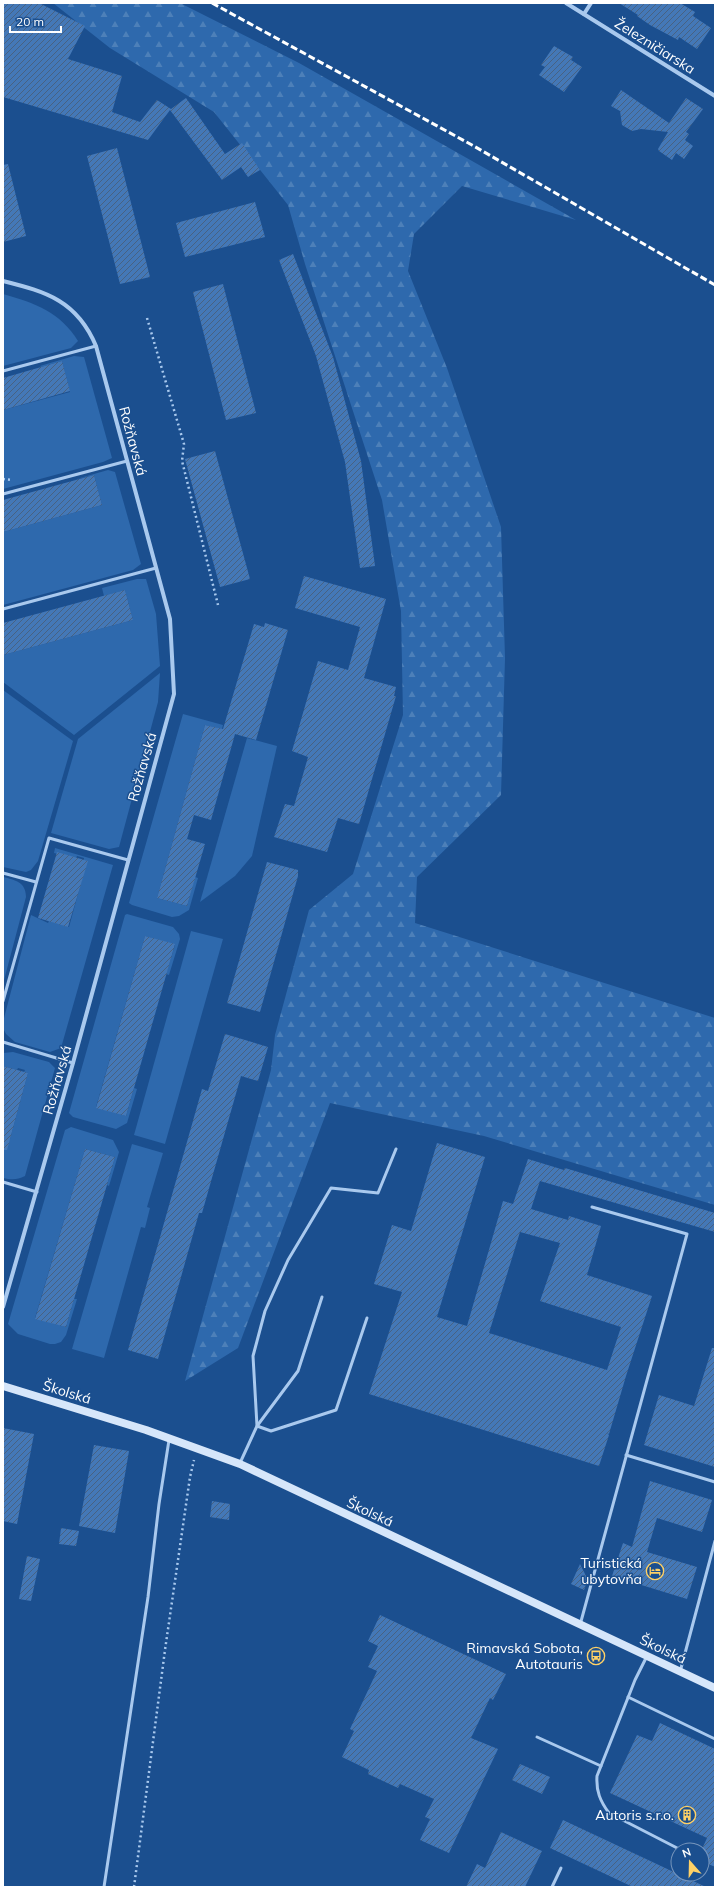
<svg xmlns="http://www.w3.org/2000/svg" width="718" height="1890" font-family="Mulish,sans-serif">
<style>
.green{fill:#2e69ad}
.forest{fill:url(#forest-firs)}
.building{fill:url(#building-hatch);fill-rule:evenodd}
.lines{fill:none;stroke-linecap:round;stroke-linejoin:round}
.path{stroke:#a9c9ee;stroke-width:2.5;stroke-dasharray:2 3;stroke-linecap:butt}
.service{stroke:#a9c9ee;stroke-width:3}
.minor{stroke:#a9c9ee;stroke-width:4}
.secondary{stroke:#d6e6fa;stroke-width:8}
.rail{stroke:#fff;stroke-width:3;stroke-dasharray:7 3;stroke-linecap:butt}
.labels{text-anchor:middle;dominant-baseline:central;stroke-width:3;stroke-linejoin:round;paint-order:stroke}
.street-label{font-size:14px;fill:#fff;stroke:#1b4f8f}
.poi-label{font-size:14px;fill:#fff;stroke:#1b4f8f;text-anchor:end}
</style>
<defs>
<pattern id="forest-firs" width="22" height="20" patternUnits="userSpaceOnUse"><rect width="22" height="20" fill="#2e69ad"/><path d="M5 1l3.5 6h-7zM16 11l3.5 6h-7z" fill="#4d80b9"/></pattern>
<pattern id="building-hatch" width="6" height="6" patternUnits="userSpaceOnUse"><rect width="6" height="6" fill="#4478b7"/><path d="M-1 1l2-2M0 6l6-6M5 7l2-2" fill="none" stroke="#486282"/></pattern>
</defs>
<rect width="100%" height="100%" fill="#1b4f8f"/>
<g class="green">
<path d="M 3,294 C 35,303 60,312 78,341 L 71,348 L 3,366 Z"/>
<path d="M 74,356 L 84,357 L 112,458 L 103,462 L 3,489 L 3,410 L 70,392 L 62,361 L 41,367 L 40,366 Z"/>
<path d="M 108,470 L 115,472 L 141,564 L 133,570 L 3,605 L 3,532 L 102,505 L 94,475 L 73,480 Z"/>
<path d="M 137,579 L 146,579 L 156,614 L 160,666 L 74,735 L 3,682 L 3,655 L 133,620 L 125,590 L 104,596 L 102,588 Z"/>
<path d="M 160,673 L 158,702 L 119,847 L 109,849 L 51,833 L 78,739 Z"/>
<path d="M 3,690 L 73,741 L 38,861 L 31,870 L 26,872 L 3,867 Z"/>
<path d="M 183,714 L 223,725 L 222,729 L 205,725 L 157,898 L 187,906 L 195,877 L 198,878 L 189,910 L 179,916 L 172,917 L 132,905 L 129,903 Z"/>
<path d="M 247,738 L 277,746 L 252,856 L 235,876 L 200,902 Z"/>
<path d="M 55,848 L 113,865 L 61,1048 L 50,1052 L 15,1042 L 6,1034 L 3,1028 L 3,1022 L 31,915 L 48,923 L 49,921 L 69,927 L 87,861 L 84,860 L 84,858 L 77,856 L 76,858 L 54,853 Z"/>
<path d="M 3,877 C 15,880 26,882 26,897 L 3,984 Z"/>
<path d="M 127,914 L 173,927 L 179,934 L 180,939 L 169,975 L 166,974 L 175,945 L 145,936 L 96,1107 L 126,1116 L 134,1088 L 137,1089 L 127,1123 L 116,1129 L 73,1117 L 69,1113 L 125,915 Z"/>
<path d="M 191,931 L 223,939 L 165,1144 L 134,1135 Z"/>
<path d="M 13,1052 L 49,1062 L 55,1068 L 25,1176 C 17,1180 12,1180 3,1178 L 3,1137 L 10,1139 L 28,1073 L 24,1072 L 25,1070 L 18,1068 L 17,1070 L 3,1066 L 3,1053 Z"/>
<path d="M 71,1127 L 113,1140 L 119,1152 L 109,1186 L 107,1185 L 115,1157 L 85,1149 L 35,1318 L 66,1327 L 74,1299 L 77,1299 L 66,1335 L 61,1342 L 55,1344 L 50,1344 L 18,1334 L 8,1324 L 65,1130 Z"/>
<path d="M 132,1144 L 163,1153 L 147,1207 L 150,1208 L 145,1228 L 141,1227 L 104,1358 L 72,1349 Z"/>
</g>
<path class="forest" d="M 53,3 L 180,3 L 299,63 L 576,220 L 462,186 L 414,234 L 408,271 L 447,368 L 501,527 L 505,658 L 501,795 L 417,877 L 415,923 L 715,1018 L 715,1205 L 484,1136 L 330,1103 L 238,1348 L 185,1381 L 271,1070 L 275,1035 L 309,910 L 353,874 L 403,715 L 401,611 L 382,500 L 305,264 L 288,205 L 214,112 L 110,48 Z"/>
<g class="building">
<path d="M 3,3 L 39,3 L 85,26 L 68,59 L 122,76 L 112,112 L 140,122 L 157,100 L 171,109 L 186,98 L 225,154 L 242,143 L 260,170 L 248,177 L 241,167 L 222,180 L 170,110 L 148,140 L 3,97 Z"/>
<path d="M 619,3 L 680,3 L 695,12 L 693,16 L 711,28 L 697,49 L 679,37 L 678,40 L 650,25 L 637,16 L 638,15 Z"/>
<path d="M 554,46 L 573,57 L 571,60 L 582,67 L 564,92 L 539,75 L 545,67 L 541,65 Z"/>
<path d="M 621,90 L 669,123 L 686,98 L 703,109 L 686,132 L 689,134 L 685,140 L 693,146 L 684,159 L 676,153 L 672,160 L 659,151 L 658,149 L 668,132 L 641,129 L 632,131 L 622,125 L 620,111 L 611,106 Z"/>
<path d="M 117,148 L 150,277 L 120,284 L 87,156 Z"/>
<path d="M 8,164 L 26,236 L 3,242 L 3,165 Z"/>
<path d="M 255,202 L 265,237 L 185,257 L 176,223 Z"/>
<path d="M 293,254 L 333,357 L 361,461 L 375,566 L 360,568 L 345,462 L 316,356 L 279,260 Z"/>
<path d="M 223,284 L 256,413 L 226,420 L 193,292 Z"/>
<path d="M 62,361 L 70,391 L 3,410 L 3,378 Z"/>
<path d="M 215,451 L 250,579 L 220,587 L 185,459 Z"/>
<path d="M 94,475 L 102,505 L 3,532 L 3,500 Z"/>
<path d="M 304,576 L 386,599 L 364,678 L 396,687 L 394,696 L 396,696 L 359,824 L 338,818 L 327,852 L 274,837 L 285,804 L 294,806 L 308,757 L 292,751 L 318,661 L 348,670 L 360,627 L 295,608 Z"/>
<path d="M 125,590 L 133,620 L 3,655 L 3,623 Z"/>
<path d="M 265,623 L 288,630 L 256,740 L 235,734 L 211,820 L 194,815 L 187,839 L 205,844 L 187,906 L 157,898 L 205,725 L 223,729 L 254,624 L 264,627 Z"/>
<path d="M 57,852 L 88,861 L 68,927 L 38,918 Z"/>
<path d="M 267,862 L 298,870 L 298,876 L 260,1012 L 227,1003 Z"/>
<path d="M 145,936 L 175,944 L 126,1116 L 96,1108 Z"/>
<path d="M 225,1034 L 268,1047 L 258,1081 L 241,1076 L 202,1213 L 199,1213 L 158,1359 L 128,1350 L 202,1089 L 208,1091 Z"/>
<path d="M 3,1066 L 28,1073 L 7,1150 L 3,1150 Z"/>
<path d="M 437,1143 L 485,1157 L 437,1317 L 467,1326 L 503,1201 L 513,1204 L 528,1159 L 564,1170 L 565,1168 L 715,1213 L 715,1232 L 540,1181 L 531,1209 L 568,1220 L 569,1216 L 601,1226 L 587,1275 L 652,1296 L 626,1376 L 609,1434 L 607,1433 L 609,1435 L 599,1466 L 369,1394 L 402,1292 L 374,1284 L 392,1225 L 411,1231 ZM 520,1232 L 560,1243 L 540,1301 L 621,1327 L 607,1370 L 489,1333 Z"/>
<path d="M 85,1149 L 115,1157 L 66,1327 L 35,1319 Z"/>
<path d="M 712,1348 L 715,1348 L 715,1467 L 644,1445 L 659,1395 L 694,1406 Z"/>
<path d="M 3,1428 L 34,1434 L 17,1524 L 3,1521 Z"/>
<path d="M 94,1445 L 129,1451 L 115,1533 L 79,1526 Z"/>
<path d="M 650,1481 L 712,1500 L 702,1532 L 657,1518 L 647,1552 L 697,1567 L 687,1599 L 612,1576 L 623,1543 L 632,1547 Z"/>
<path d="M 212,1501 L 230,1504 L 229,1520 L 210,1517 Z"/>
<path d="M 61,1528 L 79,1531 L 76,1546 L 59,1544 Z"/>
<path d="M 27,1556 L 40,1559 L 31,1601 L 19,1599 Z"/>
<path d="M 580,1564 L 588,1580 L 584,1590 L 571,1584 Z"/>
<path d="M 380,1615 L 506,1674 L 493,1700 L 490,1698 L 471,1738 L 498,1749 L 449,1853 L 420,1840 L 430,1819 L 425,1817 L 434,1799 L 400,1784 L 398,1788 L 368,1774 L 369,1770 L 342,1757 L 354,1731 L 350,1729 L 377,1671 L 368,1667 L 378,1646 L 368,1641 Z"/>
<path d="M 660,1723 L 715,1749 L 715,1867 L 702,1861 L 702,1849 L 707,1838 L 610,1793 L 637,1735 L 652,1741 Z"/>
<path d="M 520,1764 L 550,1777 L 542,1794 L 512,1780 Z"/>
<path d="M 563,1820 L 678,1874 L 706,1887 L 633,1887 L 550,1848 Z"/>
<path d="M 501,1832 L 542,1851 L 525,1887 L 466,1887 L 477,1864 L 485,1868 Z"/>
</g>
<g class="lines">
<g class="path">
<path d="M 147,318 L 184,444 L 182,461 L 218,605"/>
<path d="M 3,479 L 12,480"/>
<path d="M 134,1887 L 165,1650 L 190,1477 L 194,1460"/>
</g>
<g class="service">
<path d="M 3,371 L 96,346"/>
<path d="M 3,494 L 127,461"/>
<path d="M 3,609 L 156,568"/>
<path d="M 3,873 L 36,882"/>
<path d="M 3,1001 L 49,838 L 128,860"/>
<path d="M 3,1042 L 73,1063"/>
<path d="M 3,1182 L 37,1192"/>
<path d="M 322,1297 L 298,1371 L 257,1426 L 271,1431 L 336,1410 L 367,1318"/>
<path d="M 626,1455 L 715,1482"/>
<path d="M 240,1463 L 257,1426 L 253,1356 L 265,1311 L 288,1260 L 331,1188 L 378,1193 L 396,1149"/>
<path d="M 580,1625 L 687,1234 L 592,1207"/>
<path d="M 647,1656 L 635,1680 L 597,1776 C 596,1791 600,1801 609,1813 L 681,1850"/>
<path d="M 680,1672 L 715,1541"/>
<path d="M 628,1697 L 715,1739"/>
<path d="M 537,1737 L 601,1766"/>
<path d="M 104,1887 L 148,1597 L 159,1504 L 169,1440"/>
<path d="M 552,1887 L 561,1868"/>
</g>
<g class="minor">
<path d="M 566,3 L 715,96"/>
<path d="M 584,14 L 591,3"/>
<path d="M 3,281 C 47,292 77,301 96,346 L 170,619 L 174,694 L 73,1063 L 3,1307"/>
</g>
<path class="secondary" d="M 3,1386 L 146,1430 L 240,1464 L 715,1688"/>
<path class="rail" d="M 212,3 L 472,145 L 715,285"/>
</g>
<defs>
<symbol id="hotel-ring" viewBox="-11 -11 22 22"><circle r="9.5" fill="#1b4f8f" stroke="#ffd166" stroke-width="1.5"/><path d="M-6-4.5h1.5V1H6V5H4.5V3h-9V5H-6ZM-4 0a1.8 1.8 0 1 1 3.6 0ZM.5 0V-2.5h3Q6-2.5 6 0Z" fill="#ffd166"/></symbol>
<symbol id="bus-ring" viewBox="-11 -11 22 22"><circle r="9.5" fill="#1b4f8f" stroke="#ffd166" stroke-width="1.5"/><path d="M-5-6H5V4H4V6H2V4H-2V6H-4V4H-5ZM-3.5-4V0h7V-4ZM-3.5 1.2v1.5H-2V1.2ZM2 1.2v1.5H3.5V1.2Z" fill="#ffd166"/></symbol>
<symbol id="building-ring" viewBox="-11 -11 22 22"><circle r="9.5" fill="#1b4f8f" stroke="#ffd166" stroke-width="1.5"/><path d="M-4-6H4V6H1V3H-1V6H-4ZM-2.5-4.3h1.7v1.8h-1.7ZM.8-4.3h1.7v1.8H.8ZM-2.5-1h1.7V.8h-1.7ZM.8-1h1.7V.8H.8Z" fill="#ffd166"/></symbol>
</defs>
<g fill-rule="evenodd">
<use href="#hotel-ring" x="645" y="1561" width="20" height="20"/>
<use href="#bus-ring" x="586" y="1646" width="20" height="20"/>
<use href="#building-ring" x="677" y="1805" width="20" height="20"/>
</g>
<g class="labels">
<g class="street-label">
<text transform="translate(655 46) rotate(32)">Železničiarska</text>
<text transform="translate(133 441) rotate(75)">Rožňavská</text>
<text transform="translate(142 767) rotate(-74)">Rožňavská</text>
<text transform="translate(57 1080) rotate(-74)">Rožňavská</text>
<text transform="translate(67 1392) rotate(17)">Školská</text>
<text transform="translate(370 1512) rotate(25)">Školská</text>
<text transform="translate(663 1649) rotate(25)">Školská</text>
</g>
<g class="poi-label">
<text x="642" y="1563">Turistická<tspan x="642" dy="16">ubytovňa</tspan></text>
<text x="583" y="1648">Rimavská Sobota,<tspan x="583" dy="16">Autotauris</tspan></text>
<text x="674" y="1815">Autoris s.r.o.</text>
</g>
</g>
<rect width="718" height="1890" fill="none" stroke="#ffffff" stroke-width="8"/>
<g transform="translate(690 1862) rotate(340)"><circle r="19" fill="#1b4f8f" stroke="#7695bc"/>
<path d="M0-3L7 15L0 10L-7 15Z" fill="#ffd166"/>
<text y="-6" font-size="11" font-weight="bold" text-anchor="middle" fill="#ffffff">N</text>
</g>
<path d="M10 26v6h51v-6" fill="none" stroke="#ffffff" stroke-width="2"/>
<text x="16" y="26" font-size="12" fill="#ffffff" stroke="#1b4f8f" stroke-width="3" paint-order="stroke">20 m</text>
</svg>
